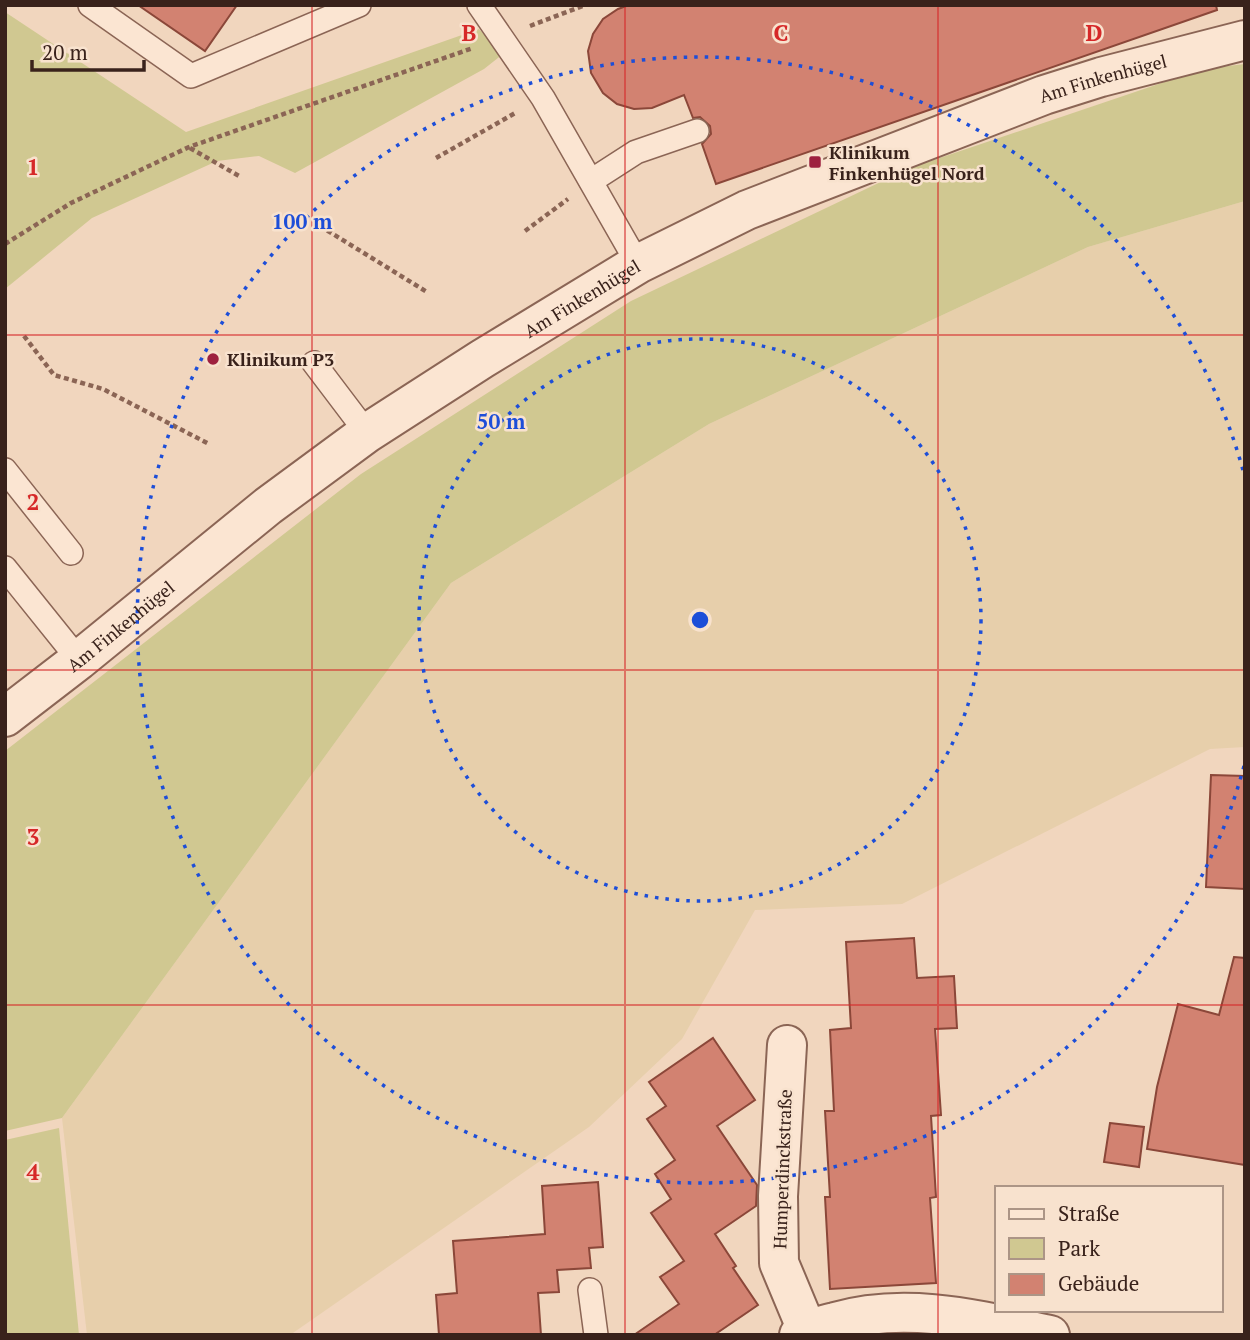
<svg xmlns="http://www.w3.org/2000/svg" width="1250" height="1340" font-family="'PT Serif',serif">
<style>
.farmland{fill:#e7cfab}
.green{fill:#d0c891}
.building{fill:#d28271;stroke:#8b4739;stroke-width:2}
.lines{fill:none;stroke-linecap:round;stroke-linejoin:round}
.service-casing{stroke:#8b6555;stroke-width:26}
.minor-casing{stroke:#8b6555;stroke-width:42}
.path{stroke:#8b6555;stroke-width:4.5;stroke-dasharray:5 3.5;stroke-linecap:butt}
.service{stroke:#fbe5d2;stroke-width:23}
.minor{stroke:#fbe5d2;stroke-width:38}
.grid{fill:none;stroke:#d62828;stroke-width:2;stroke-opacity:0.55}
.ring{fill:none;stroke:#1d4ed8;stroke-width:3.5;stroke-dasharray:3.5 7}
.poi-dot{fill:#9e213f;stroke:#f8e2ce;stroke-width:2.5}
.labels{text-anchor:middle;dominant-baseline:central;stroke-width:5;stroke-linejoin:round;paint-order:stroke}
.street-label{font-size:18px;fill:#39221b;stroke:#f8e2ce}
.poi-label{font-size:18px;font-weight:bold;fill:#39221b;stroke:#f8e2ce;text-anchor:start}
.grid-label{font-size:23px;text-anchor:middle;font-weight:bold;fill:#d62828;stroke:#f8e2ce;stroke-width:5;stroke-linejoin:round;paint-order:stroke}
.centre{fill:#1d4ed8;stroke:#f8e2ce;stroke-width:3.5}
.ring-label{font-size:21px;text-anchor:middle;font-weight:bold;fill:#1d4ed8;stroke:#f8e2ce;stroke-width:5;stroke-linejoin:round;paint-order:stroke}
</style>
<rect width="100%" height="100%" fill="#f1d6be"/>
<path class="farmland" d="M 1245,201 L 1245,747 L 1210,749 L 902,904 L 755,910 L 682,1039 L 589,1127 L 290,1335 L 87,1335 L 62,1118 L 451,583 L 709,424 L 1088,247 Z"/>
<g class="green">
<path d="M 5,12 L 186,132 L 479,29 L 503,54 L 484,69 L 295,173 L 259,156 L 217,161 L 92,218 L 5,289 Z"/>
<path d="M 1245,64 L 1245,201 L 1088,247 L 709,424 L 451,583 L 62,1118 L 5,1131 L 5,751 L 361,474 L 631,301 L 910,168 L 1203,69 Z"/>
<path d="M 59,1128 L 79,1335 L 5,1335 L 5,1140 Z"/>
</g>
<g class="building">
<path d="M 138,5 L 237,5 L 205,51 Z"/>
<path d="M 629,5 L 1216,5 L 1217,10 L 716,184 L 702,144 L 711,134 L 710,126 L 700,117 L 693,118 L 684,95 L 652,108 L 634,109 L 617,104 L 603,93 L 591,73 L 588,51 L 593,34 L 603,19 L 618,9 Z"/>
<path d="M 1211,775 L 1245,776 L 1245,889 L 1206,887 Z"/>
<path d="M 914,938 L 917,978 L 954,976 L 957,1028 L 935,1029 L 941,1115 L 931,1116 L 936,1197 L 930,1198 L 936,1283 L 830,1289 L 825,1197 L 830,1197 L 825,1111 L 834,1111 L 830,1030 L 851,1028 L 846,942 Z"/>
<path d="M 1234,957 L 1245,958 L 1245,1165 L 1147,1149 L 1157,1087 L 1178,1004 L 1219,1015 Z"/>
<path d="M 713,1038 L 755,1100 L 717,1126 L 757,1185 L 756,1206 L 715,1234 L 736,1266 L 733,1268 L 758,1305 L 714,1335 L 634,1335 L 679,1304 L 660,1277 L 684,1261 L 651,1213 L 671,1199 L 655,1174 L 675,1160 L 647,1119 L 666,1106 L 649,1082 Z"/>
<path d="M 1110,1123 L 1144,1127 L 1139,1167 L 1104,1162 Z"/>
<path d="M 598,1182 L 603,1247 L 589,1248 L 591,1268 L 557,1270 L 559,1292 L 538,1293 L 541,1335 L 439,1335 L 436,1295 L 457,1293 L 453,1241 L 545,1234 L 542,1186 Z"/>
</g>
<g class="lines">
<defs>
<g id="service">
<path d="M 90,5 L 191,76 L 359,5"/>
<path d="M 479,5 L 543,98 L 638,264"/>
<path d="M 591,181 L 636,152 L 697,131"/>
<path d="M 314,363 L 367,433"/>
<path d="M 5,470 L 71,553"/>
<path d="M 5,568 L 79,660"/>
<path d="M 590,1290 L 596,1335"/>
</g>
<g id="minor">
<path id="s1" d="M 5,717 L 79,660 L 268,506 L 367,433 L 482,359 L 638,264 L 747,210 L 1044,95 L 1101,77 L 1245,40"/>
<path d="M 787,1045 L 778,1196 L 779,1263 L 807,1330"/>
<path d="M 799,1335 C 810,1328 822,1325 835,1322 C 906,1301 979,1320 1050,1335"/>
</g>
</defs>
<use href="#service" class="service-casing"/>
<use href="#minor" class="minor-casing"/>
<g class="path">
<path d="M 530,26 L 585,5"/>
<path d="M 190,148 L 239,176"/>
<path d="M 436,158 L 517,112"/>
<path d="M 320,226 L 427,292"/>
<path d="M 525,231 L 568,199"/>
<path d="M 5,244 L 71,203 L 189,147 L 473,48"/>
<path d="M 24,336 L 54,375 L 103,389 L 209,444"/>
</g>
<use href="#service" class="service"/>
<use href="#minor" class="minor"/>
</g>
<path class="grid" d="M 312,5 L 312,1335M 625,5 L 625,1335M 938,5 L 938,1335M 5,335 L 1245,335M 5,670 L 1245,670M 5,1005 L 1245,1005"/>
<g class="ring">
<circle cx="700" cy="620" r="281"/>
<path d="M1244 766A563 563 0 1 1 1244 474"/>
</g>
<g class="poi-dot">
<rect x="808" y="155" width="14" height="14" rx="3.5"/>
<circle cx="213" cy="359" r="7"/>
</g>
<g class="labels">
<g class="street-label">
<text stroke="none"><textPath href="#s1" startOffset="1281">Am Finkenhügel</textPath></text>
<text stroke="none"><textPath href="#s1" startOffset="714">Am Finkenhügel</textPath></text>
<text stroke="none"><textPath href="#s1" startOffset="147">Am Finkenhügel</textPath></text>
<text transform="translate(782 1169) rotate(-88)">Humperdinckstraße</text>
</g>
<g class="poi-label">
<text x="829" y="152">Klinikum<tspan x="829" dy="21">Finkenhügel Nord</tspan></text>
<text x="227" y="359">Klinikum P3</text>
</g>
</g>
<g class="grid-label">
<text x="469" y="41">B</text>
<text x="781" y="41">C</text>
<text x="1094" y="41">D</text>
<text x="33" y="175">1</text>
<text x="33" y="510">2</text>
<text x="33" y="845">3</text>
<text x="33" y="1180">4</text>
</g>
<circle cx="700" cy="620" r="10" class="centre"/>
<g class="ring-label">
<text x="302" y="229">100 m</text>
<text x="501" y="429">50 m</text>
</g>
<rect width="1250" height="1340" fill="none" stroke="#39221b" stroke-width="14"/>
<rect x="995" y="1186" width="228" height="126" fill="#f8e2ce" stroke="#ac9586" stroke-width="2"/>
<rect x="1009" y="1209" width="35" height="10" fill="#fbe5d2" stroke="#ac9586" stroke-width="2"/>
<text x="1058" y="1221" font-size="21" fill="#39221b">Straße</text>
<rect x="1009" y="1238" width="35" height="21" fill="#d0c891" stroke="#ac9586" stroke-width="2"/>
<text x="1058" y="1256" font-size="21" fill="#39221b">Park</text>
<rect x="1009" y="1274" width="35" height="21" fill="#d28271" stroke="#ac9586" stroke-width="2"/>
<text x="1058" y="1291" font-size="21" fill="#39221b">Gebäude</text>
<path d="M32 60v10h112v-10" fill="none" stroke="#39221b" stroke-width="3.5"/>
<text x="42" y="60" font-size="21" fill="#39221b" stroke="#f8e2ce" stroke-width="5" paint-order="stroke">20 m</text>
</svg>
